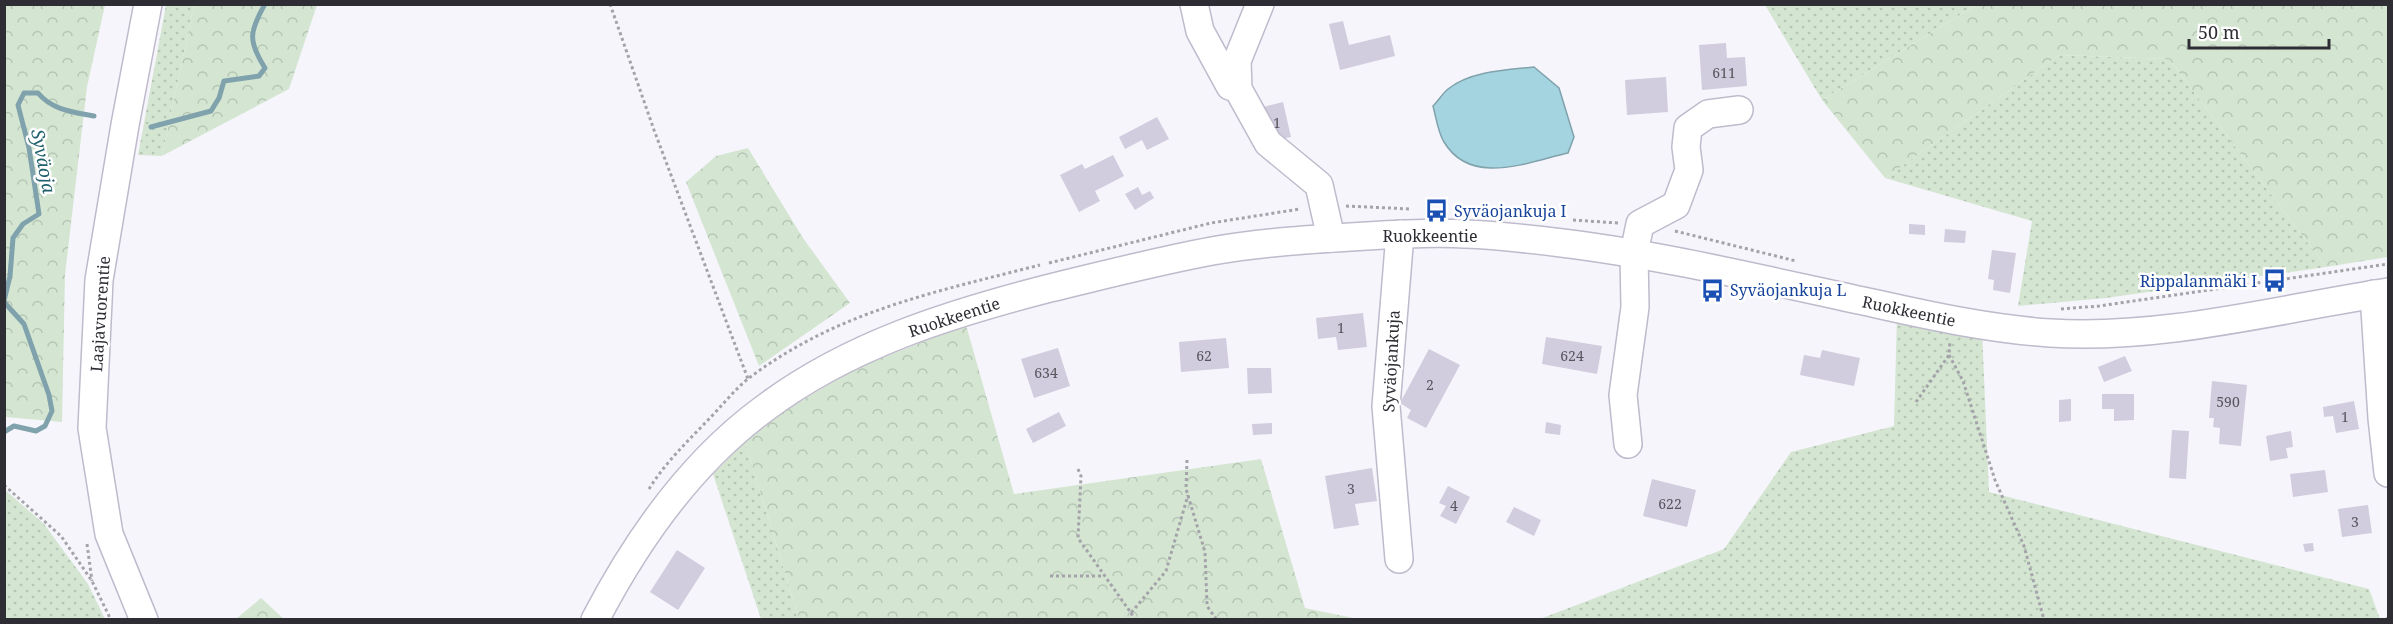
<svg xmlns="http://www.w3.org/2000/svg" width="2393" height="624" font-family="'Noto Serif',serif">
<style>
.grass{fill:url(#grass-dots)}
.forest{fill:url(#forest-crowns)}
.water{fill:#a3d4df;stroke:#80a2ac;stroke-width:1.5}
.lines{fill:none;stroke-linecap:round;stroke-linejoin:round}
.stream{stroke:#80a2ac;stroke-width:5}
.building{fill:#d1ccde}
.minor-casing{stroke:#bfbacc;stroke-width:30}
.path{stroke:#a5a3aa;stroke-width:3;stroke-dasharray:3 3;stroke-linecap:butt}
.minor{stroke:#fff;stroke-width:27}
.labels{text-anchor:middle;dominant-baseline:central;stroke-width:5;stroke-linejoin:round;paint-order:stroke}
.number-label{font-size:14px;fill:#58555e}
.transit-label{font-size:16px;fill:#164399;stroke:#fff;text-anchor:start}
.street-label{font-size:16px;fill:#2f2d34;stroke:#fff}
.water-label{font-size:18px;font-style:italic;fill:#21616d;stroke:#fff}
</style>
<defs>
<pattern id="grass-dots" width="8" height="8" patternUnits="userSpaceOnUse" patternTransform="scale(1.5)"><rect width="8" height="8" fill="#d4e6d2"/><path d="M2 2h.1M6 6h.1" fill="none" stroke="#b6c6b5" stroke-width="1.8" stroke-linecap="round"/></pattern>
<pattern id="forest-crowns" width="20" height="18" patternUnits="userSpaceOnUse" patternTransform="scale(1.5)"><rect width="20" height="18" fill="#d4e6d2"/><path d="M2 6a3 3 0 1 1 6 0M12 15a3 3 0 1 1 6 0" fill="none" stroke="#b6c6b5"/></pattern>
</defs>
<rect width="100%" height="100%" fill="#f7f5fc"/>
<g class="grass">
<path d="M 166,5 L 194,5 L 162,156 L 138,155 Z"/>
<path d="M 1765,5 L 1976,5 L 1822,100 Z"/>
<path d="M 2059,55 L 2169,59 L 2326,267 L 2106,298 L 2018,306 L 2032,221 L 1885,178 Z"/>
<path d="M 1897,314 L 1982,330 L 1989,492 L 2369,589 L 2380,619 L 1537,620 L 1724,549 L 1791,452 L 1894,426 Z"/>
<path d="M 745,442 L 799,619 L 761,619 L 713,474 Z"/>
<path d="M 4,489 L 44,524 L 88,584 L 105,619 L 5,619 Z"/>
</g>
<g class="forest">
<path d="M 4,5 L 105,5 L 87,87 L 65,275 L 62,422 L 5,417 Z"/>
<path d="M 194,5 L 317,5 L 289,89 L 162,156 Z"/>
<path d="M 1976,5 L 2388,5 L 2388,257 L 2326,267 L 2169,59 L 2059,55 L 1885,178 L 1822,100 Z"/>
<path d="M 748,148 L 803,238 L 850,303 L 759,366 L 686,182 L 716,156 Z"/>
<path d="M 966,325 L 1014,494 L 1261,459 L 1305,608 L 1358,619 L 799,619 L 745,442 L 781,413 L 856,368 Z"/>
<path d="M 261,598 L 284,619 L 236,619 Z"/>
</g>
<path class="water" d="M 1534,67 L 1559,88 L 1574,137 L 1568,153 C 1528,162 1471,187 1444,142 C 1438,133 1436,117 1433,106 C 1438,101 1443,93 1448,89 C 1471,71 1506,70 1534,67 Z"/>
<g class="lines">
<g class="stream">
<path d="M 151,127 L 211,111 L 219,98 L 224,81 L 259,76 L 265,68 C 248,41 249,32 265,4"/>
<path d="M 4,301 L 10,276 L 13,238 L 23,224 L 39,214 L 29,148 L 18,105 L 24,93 L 38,93 C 52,110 73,112 94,116"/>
<path d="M 4,302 L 24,324 L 49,395 L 52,411 L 45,426 L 36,431 L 14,426 L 4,432"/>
</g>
</g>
<g class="building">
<path d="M 1343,21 L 1349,45 L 1390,35 L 1395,56 L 1340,70 L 1329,24 Z"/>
<path d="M 1726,43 L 1727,58 L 1745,57 L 1747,86 L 1702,90 L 1699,45 Z"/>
<path d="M 1666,77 L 1668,112 L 1627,115 L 1625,80 Z"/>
<path d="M 1283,102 L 1291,137 L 1271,141 L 1263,107 Z"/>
<path d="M 1157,117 L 1169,139 L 1147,150 L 1142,140 L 1125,149 L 1119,137 Z"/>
<path d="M 1113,155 L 1124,176 L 1095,191 L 1100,201 L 1079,212 L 1060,175 L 1082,164 L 1085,169 Z"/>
<path d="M 1138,187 L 1142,195 L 1150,191 L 1154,198 L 1135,210 L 1125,194 Z"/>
<path d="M 1909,224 L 1925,225 L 1925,235 L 1909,234 Z"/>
<path d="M 1945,229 L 1966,231 L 1965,243 L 1944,242 Z"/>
<path d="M 1992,250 L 2016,253 L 2010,293 L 1993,290 L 1994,280 L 1988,279 Z"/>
<path d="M 1363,313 L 1367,347 L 1338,350 L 1336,337 L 1318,339 L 1316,318 Z"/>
<path d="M 1546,337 L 1602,346 L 1597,374 L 1542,364 Z"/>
<path d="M 1226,338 L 1229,368 L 1181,372 L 1179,342 Z"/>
<path d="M 1058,348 L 1070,386 L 1034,398 L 1021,359 Z"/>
<path d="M 1429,349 L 1460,365 L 1426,428 L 1407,418 L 1411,410 L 1400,403 Z"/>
<path d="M 1822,350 L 1860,358 L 1854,386 L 1800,375 L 1804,355 L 1820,358 Z"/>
<path d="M 2125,356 L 2132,371 L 2104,382 L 2098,367 Z"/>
<path d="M 1247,368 L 1271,368 L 1272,393 L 1248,394 Z"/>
<path d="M 2212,381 L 2247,385 L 2241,446 L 2219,444 L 2220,428 L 2213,427 L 2214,418 L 2209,418 Z"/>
<path d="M 2102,394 L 2134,394 L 2134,420 L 2114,421 L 2114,409 L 2102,409 Z"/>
<path d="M 2071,399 L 2071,421 L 2059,422 L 2059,400 Z"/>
<path d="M 2354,401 L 2359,429 L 2336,433 L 2333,416 L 2324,417 L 2323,407 Z"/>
<path d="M 1059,412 L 1066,426 L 1033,443 L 1026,429 Z"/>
<path d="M 1546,422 L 1561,425 L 1560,435 L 1545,433 Z"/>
<path d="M 1272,423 L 1272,434 L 1253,435 L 1252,424 Z"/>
<path d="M 2172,430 L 2189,431 L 2186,479 L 2169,478 Z"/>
<path d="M 2291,431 L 2293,447 L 2286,448 L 2288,458 L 2270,461 L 2266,436 Z"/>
<path d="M 1372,468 L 1377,501 L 1355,504 L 1359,525 L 1334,529 L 1325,476 Z"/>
<path d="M 2325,470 L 2328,492 L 2293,497 L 2290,474 Z"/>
<path d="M 1652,479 L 1696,490 L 1687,527 L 1643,516 Z"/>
<path d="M 1448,486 L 1470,497 L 1456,524 L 1440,516 L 1446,506 L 1439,503 Z"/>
<path d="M 2368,505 L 2372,533 L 2342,537 L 2338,509 Z"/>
<path d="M 1514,507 L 1541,520 L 1534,536 L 1506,522 Z"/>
<path d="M 2313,543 L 2314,551 L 2305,552 L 2303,544 Z"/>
<path d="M 677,550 L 705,568 L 678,610 L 650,592 Z"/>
</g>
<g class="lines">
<defs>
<g id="minor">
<path d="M 1194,4 L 1200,31 L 1230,86 L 1238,89"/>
<path d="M 1260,4 L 1237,61 L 1238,89 L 1268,143 L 1319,185 L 1331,238"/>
<path d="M 2374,294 L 2382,418 L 2388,473"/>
<path d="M 1628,444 L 1623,395 L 1635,307 L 1634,253 L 1640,224 L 1676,205 L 1689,170 L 1686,147 L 1688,128 L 1708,114 L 1739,110"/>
<path d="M 1399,559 L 1386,406 L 1400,234"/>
<path d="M 144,620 L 109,534 L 92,428 L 99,280 L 125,125 L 148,4"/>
<path d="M 595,620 C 637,539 691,462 765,408 C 849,345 949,314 1050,288 C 1104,275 1158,261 1212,251 C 1263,242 1315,239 1367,236 C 1399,234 1432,232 1465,234 C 1497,235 1530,239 1562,243 C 1668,256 1773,282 1877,304 C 1935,317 1992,329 2050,333 C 2163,340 2278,309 2388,292"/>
</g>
</defs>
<use href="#minor" class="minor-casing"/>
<g class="path">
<path d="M 610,4 L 654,130 L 748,379"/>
<path d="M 1346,206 L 1411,209"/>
<path d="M 1573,220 L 1618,223"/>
<path d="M 1675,231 L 1796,261"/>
<path d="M 1049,263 L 1211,223 L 1300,209"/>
<path d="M 2061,309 L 2099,306 L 2388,264"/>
<path d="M 1949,355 L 1963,381 L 1995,480 L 2024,546 L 2044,620"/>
<path d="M 1916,402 L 1949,355 L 1950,341"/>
<path d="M 1187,460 L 1186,489 L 1205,552 L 1207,606 L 1217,620"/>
<path d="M 1078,469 L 1081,476 L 1078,538 L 1131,613 L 1166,571 L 1188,495"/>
<path d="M 4,485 L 61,536 L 92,581 L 111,620"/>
<path d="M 649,489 C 665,463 687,442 708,420 C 721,407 734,390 749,378 C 838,311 935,292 1040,265"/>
<path d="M 87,544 L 92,581"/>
<path d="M 1050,576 L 1104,576"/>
<path d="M 1131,613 L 1135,620"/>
<path d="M 2385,620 L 2388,618"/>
</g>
<use href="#minor" class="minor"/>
</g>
<defs>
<symbol id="bus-bare" viewBox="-9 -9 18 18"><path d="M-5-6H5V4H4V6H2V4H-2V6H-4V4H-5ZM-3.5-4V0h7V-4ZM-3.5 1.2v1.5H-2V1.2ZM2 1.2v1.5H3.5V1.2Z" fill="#1a4fb4" stroke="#fff" stroke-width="2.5" paint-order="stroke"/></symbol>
</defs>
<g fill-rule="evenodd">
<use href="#bus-bare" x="1420" y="194" width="33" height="33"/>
<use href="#bus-bare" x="2258" y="264" width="33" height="33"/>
<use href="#bus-bare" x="1696" y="274" width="33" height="33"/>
</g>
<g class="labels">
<g class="number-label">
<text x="1724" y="72">611</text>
<text x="1277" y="122">1</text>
<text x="1341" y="327">1</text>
<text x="1204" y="355">62</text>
<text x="1572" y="355">624</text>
<text x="1046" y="372">634</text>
<text x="1430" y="384">2</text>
<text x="2228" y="401">590</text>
<text x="2345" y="416">1</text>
<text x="1351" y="488">3</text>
<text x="1670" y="503">622</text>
<text x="1454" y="505">4</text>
<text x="2355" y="521">3</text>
</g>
<g class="transit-label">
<text x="1454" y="211">Syväojankuja I</text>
<text x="2257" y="281" text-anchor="end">Rippalanmäki I</text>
<text x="1730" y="290">Syväojankuja L</text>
</g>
<g class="street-label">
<text x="1430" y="236">Ruokkeentie</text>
<text transform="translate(1909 311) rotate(12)">Ruokkeentie</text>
<text transform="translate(100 314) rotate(-86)">Laajavuorentie</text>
<text transform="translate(954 317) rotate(-18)">Ruokkeentie</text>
<text transform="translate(1391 361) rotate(-87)">Syväojankuja</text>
</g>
<g class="water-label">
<text transform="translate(44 161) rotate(79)">Syväoja</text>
</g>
</g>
<rect width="2393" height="624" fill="none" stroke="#2f2d34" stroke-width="12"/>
<path d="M2189 39v9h140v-9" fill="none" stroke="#2f2d34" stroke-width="3"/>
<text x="2198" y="39" font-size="18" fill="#2f2d34" stroke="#ffffff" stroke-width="4.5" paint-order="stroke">50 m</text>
</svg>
